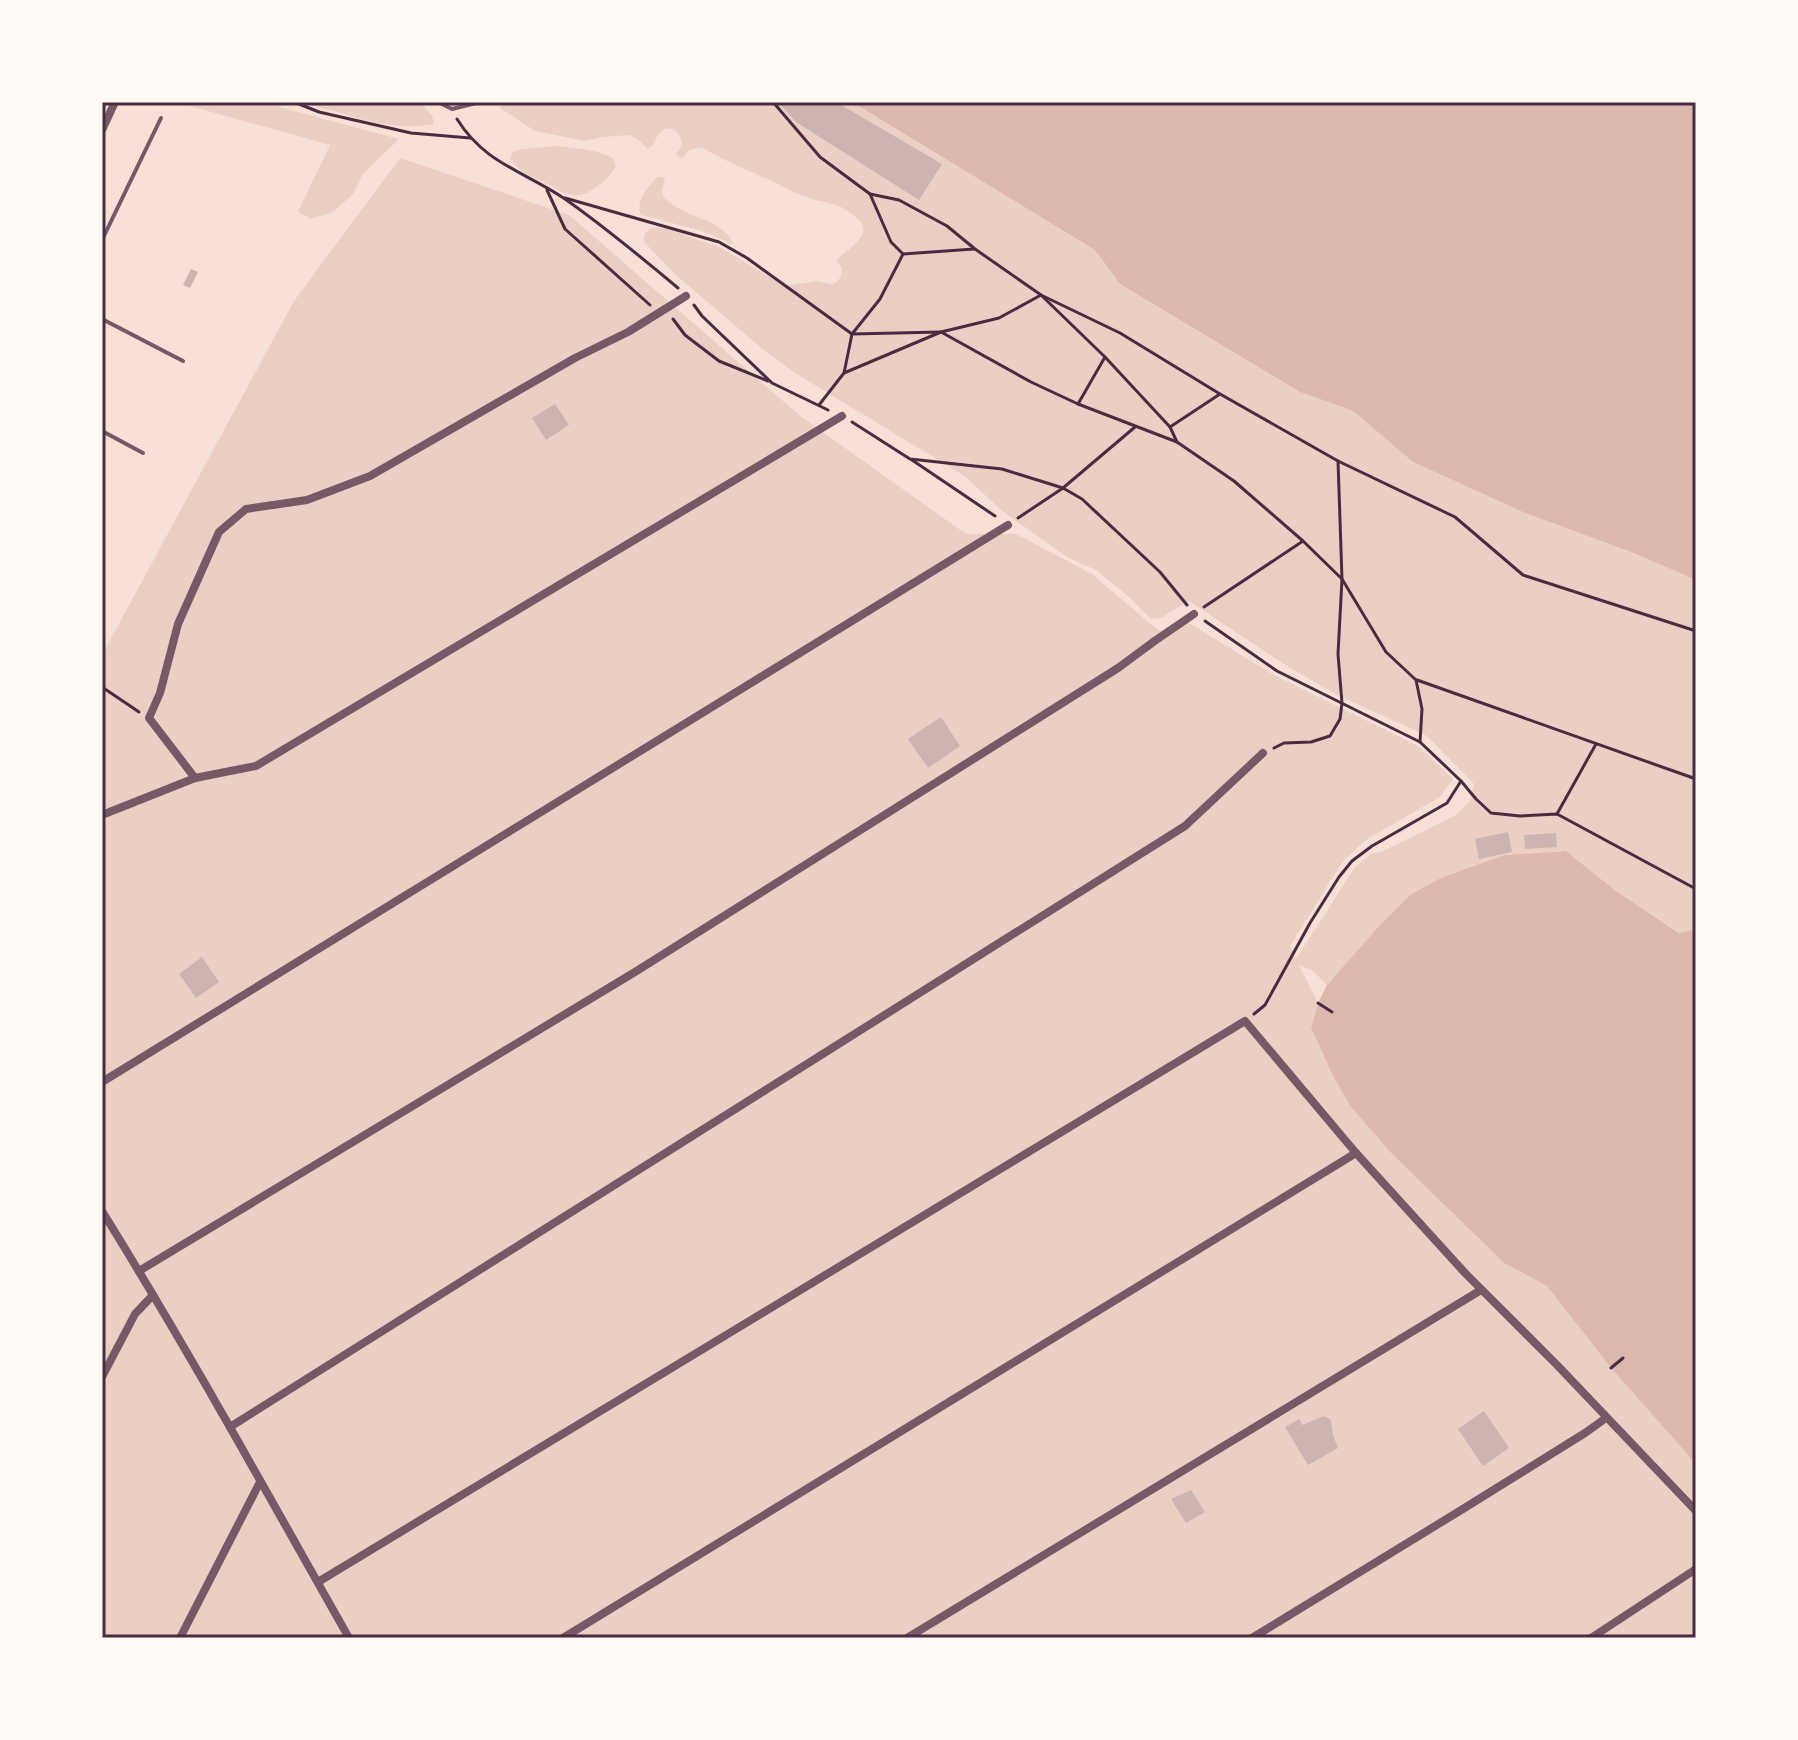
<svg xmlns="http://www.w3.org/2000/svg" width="1798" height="1740" font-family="Raleway,sans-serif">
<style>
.green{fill:#ebcfc5}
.water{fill:#dcb8b0}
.building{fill:#ccb4b1}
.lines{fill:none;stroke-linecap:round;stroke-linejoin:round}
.path{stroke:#4a2c40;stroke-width:3}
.service{stroke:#755966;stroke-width:4}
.minor{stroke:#755966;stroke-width:8}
.neatline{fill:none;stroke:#4a2c40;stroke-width:3}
</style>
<rect width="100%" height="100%" fill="#f7e1d7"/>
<g class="green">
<path d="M 319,102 L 420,102 L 432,116 L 434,124 C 392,132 357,117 316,106 Z"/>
<path d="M 501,102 L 852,102 L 1095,250 L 1120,284 L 1300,392 L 1353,411 L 1413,462 L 1525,513 L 1631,552 L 1696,580 L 1696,930 L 1680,933 L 1616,891 L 1566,851 L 1505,855 L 1410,895 L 1380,925 L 1327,985 L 1312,970 L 1299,965 L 1318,1003 L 1311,1028 L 1334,1078 L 1351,1107 L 1391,1153 L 1504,1263 L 1547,1286 L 1611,1368 L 1696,1464 L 1696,1638 L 102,1638 L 102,655 L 294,301 L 400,158 L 569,215 L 799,415 L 966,534 L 1016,534 L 1092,574 L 1159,631 L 1189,623 L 1274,675 L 1418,746 L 1453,779 L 1440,797 L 1366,840 L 1343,861 L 1290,946 L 1296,959 L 1355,867 L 1371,854 L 1383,851 L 1456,815 L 1470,801 L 1474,784 L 1427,736 L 1335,694 L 1282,663 L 1189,601 L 1161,618 L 1151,619 L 1129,597 L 1096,570 L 1067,557 L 1001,510 L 966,477 L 795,373 L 764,350 L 679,278 L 645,243 L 644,236 C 647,231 648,229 654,228 C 668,225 700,243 716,245 L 785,286 L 817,281 L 830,284 L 837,282 L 841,276 L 842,268 L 838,263 L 837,259 C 844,253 867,238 863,226 C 860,219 846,209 839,206 C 830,202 819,202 809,198 C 795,194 782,186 769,180 C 746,169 723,161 702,147 L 689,150 L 682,159 L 676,154 L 682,145 C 681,134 671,121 660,133 C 654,139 656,144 648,149 L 637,139 L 629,135 L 603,137 L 585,141 L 535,131 L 500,108 Z"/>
<path d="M 190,106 L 276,106 L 399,139 L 363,174 L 353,194 L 333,212 L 311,219 L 298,212 L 330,145 Z"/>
<path d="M 559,146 C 578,149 598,149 614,159 L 616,166 C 612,174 606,180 599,185 C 576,204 564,193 541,181 C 529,175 516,170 510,158 L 513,152 L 523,149 Z"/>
<path d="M 658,177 L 662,177 L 665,179 L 662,190 L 664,198 C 669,202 674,206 680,209 C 698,219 725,223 733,244 L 699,230 L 641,215 C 635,202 648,186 658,177 Z"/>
</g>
<g class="water">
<path d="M 852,102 L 1696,102 L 1696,580 L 1631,552 L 1525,513 L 1413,462 L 1353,411 L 1300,392 L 1120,284 L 1095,250 Z"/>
<path d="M 1566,851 L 1616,891 L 1679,933 L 1696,930 L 1696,1464 L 1611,1368 L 1547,1286 L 1504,1263 L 1391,1153 L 1351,1107 L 1334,1078 L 1311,1028 L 1318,1003 L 1327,985 L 1380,925 L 1410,895 L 1441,878 L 1505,855 Z"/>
</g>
<g class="building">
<path d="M 778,102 L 836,102 L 942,164 L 919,200 L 796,122 Z"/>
<path d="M 191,269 L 198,272 L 190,288 L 183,285 Z"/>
<path d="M 555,404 L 569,425 L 546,440 L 532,418 Z"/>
<path d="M 941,717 L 960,746 L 928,768 L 908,739 Z"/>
<path d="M 1508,832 L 1512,852 L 1479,859 L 1475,839 Z"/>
<path d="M 1556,833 L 1557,847 L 1525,849 L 1524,835 Z"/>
<path d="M 202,957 L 219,982 L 196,998 L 179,974 Z"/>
<path d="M 1484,1411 L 1509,1448 L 1483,1466 L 1458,1429 Z"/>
<path d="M 1324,1416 L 1331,1420 L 1333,1435 L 1338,1448 L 1308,1465 L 1285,1427 L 1300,1419 L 1302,1425 Z"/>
<path d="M 1191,1490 L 1205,1512 L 1186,1523 L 1171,1499 Z"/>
</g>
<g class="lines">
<g class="path">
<path d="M 294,102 L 319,112 L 411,133 L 470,138"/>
<path d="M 773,102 L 820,157 L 870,194 L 899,200 L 947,226 L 975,249 L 1041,295 L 1105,357 L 1170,427 L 1177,442"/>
<path d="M 457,119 C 485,164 524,171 565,199 C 605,227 641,257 678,288"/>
<path d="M 547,190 L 565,229 L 650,305"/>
<path d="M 870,194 L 891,242 L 903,254 L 974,249"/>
<path d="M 565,198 L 719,242 L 747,258 L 852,334 L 941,332 L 1031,382 L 1078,404 L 1177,442 L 1234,481 L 1303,541 L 1342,579 L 1386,652 L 1416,680 L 1422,709 L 1420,742"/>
<path d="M 694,305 L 702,316 L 772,383 L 828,410"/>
<path d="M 673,319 L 685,335 L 719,361 L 768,381"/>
<path d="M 844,373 L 941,332 L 999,318 L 1041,295 L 1120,333 L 1220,394 L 1338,461 L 1455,517 L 1523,575 L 1696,631"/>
<path d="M 1078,404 L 1105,357"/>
<path d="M 819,405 L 844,373 L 852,334 L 880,299 L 903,254"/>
<path d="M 852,422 L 910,459 L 1002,469 L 1063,488 L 1082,499 L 1160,572 L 1187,605"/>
<path d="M 1170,427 L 1220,394"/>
<path d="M 912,460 L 995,516"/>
<path d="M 1018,518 L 1063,488 L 1135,427"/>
<path d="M 1204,607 L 1303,541"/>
<path d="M 1205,621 L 1277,671 L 1420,742 L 1461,781 L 1476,799 L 1491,813 L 1520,816 L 1557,814 L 1696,889"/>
<path d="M 1417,680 L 1696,779"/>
<path d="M 102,687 L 139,712"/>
<path d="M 1274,748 L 1284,743 L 1311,742 L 1330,736 L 1340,719 L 1342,703 L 1338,654 L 1342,579 L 1338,461"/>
<path d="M 1557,814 L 1596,744"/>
<path d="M 1318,1003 L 1332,1012"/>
<path d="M 1254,1014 L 1265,1005 L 1310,923 L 1339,877 L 1352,861 L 1372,846 L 1447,803 L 1461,781"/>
<path d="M 1611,1368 L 1623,1358"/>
</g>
<g class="service">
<path d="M 438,102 L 452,109 L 480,102"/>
<path d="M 102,240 L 161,118"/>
<path d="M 102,319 L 183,361"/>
<path d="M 102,431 L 143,453"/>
</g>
<g class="minor">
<path d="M 102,130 L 115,102"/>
<path d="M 195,778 L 149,718 L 160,693 L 178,624 L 219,532 L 246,509 L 307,500 L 370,476 L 575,358 L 628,332 L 686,296"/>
<path d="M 102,815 L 195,778 L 256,766 L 842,416"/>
<path d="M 102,1082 L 1008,525"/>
<path d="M 102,1211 C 189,1351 268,1495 349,1638"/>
<path d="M 139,1271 L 635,972 L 1118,668 L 1156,640 L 1194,614"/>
<path d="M 102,1377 L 135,1314 L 153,1295"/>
<path d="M 230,1427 L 1185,826 L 1263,753"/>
<path d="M 318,1582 L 1245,1021 L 1356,1153 L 1465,1273 L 1557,1365 L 1696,1511"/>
<path d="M 180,1638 L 260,1482"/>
<path d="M 563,1638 L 1356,1153"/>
<path d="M 907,1638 L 1481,1290"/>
<path d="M 1252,1638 L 1458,1512 L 1585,1433 L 1606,1418"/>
<path d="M 1591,1638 L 1696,1569"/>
</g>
</g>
<rect width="1798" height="1740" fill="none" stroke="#fffaf5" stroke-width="208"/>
<rect x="104" y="104" width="1590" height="1532" class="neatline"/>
</svg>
